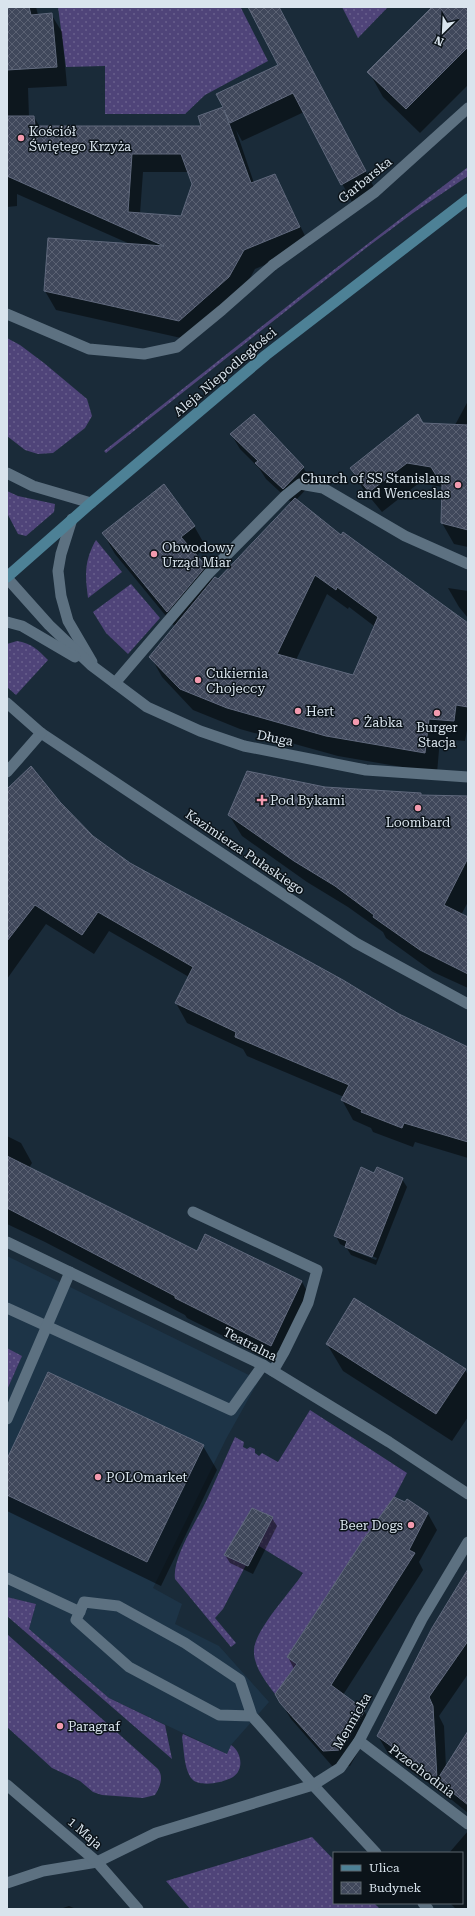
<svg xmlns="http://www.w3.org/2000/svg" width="475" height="1916" font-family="'Roboto Serif',serif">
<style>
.built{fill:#1d3447}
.grass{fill:url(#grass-dots)}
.shadow{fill:#0007;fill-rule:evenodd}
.building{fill:url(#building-cross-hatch);stroke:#60697d;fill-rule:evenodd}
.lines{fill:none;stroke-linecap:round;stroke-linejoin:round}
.service{stroke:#5d7181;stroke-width:11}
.minor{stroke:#5d7181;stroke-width:11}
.tertiary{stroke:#5d7181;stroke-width:11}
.secondary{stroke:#4d8196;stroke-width:11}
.poi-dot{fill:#f29aae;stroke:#0b1319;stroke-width:1.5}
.labels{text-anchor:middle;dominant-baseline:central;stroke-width:3;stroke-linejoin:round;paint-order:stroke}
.poi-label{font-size:13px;fill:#d9e4ed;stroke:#0b1319;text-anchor:start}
.street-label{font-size:13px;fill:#d9e4ed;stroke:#0b1319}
</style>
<defs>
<pattern id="grass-dots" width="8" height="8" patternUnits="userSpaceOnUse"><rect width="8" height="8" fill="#4f4479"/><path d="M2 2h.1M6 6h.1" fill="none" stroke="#685f8c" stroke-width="1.8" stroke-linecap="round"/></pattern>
<pattern id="building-cross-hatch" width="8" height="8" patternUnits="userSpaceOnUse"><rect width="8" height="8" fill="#40485b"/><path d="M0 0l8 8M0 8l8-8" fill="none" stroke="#5b6273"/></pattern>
</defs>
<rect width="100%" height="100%" fill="#1a2b39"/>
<path class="built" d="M 7,1256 L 259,1380 L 226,1439 L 153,1588 L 182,1604 L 175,1624 L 219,1646 L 269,1702 L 231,1745 L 227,1754 L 109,1698 L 29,1629 L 36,1604 L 7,1597 L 7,1390 L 22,1356 L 7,1348 Z"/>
<g class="grass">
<path d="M 58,7 L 243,7 L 241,8 L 268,61 L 205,95 L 185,114 L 105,114 L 105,66 L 66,67 Z"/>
<path d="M 342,7 L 388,7 L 358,38 Z"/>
<path d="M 468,167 L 468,176 L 413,213 L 366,248 L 106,453 L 104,451 L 318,282 Z"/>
<path d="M 7,338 L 20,345 L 44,363 L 87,399 L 92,416 L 85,428 L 53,453 L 38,454 L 25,450 L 7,436 Z"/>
<path d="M 7,491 L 18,496 L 55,504 L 54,512 L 26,536 L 18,534 L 7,513 Z"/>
<path d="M 96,540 L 122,572 L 88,598 C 85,575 84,561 96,540 Z"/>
<path d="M 131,584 L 160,618 L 128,654 L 106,633 L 93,612 Z"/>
<path d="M 17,641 C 31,643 38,650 48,660 L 16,695 L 7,687 L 7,644 Z"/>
<path d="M 7,1348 L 22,1356 L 7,1390 Z"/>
<path d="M 310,1410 L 407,1473 L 394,1498 L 363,1540 L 287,1657 L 297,1664 L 275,1694 C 266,1682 253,1666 254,1650 C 255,1629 291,1592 303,1573 L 259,1546 L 248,1566 L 246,1565 L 223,1609 L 215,1618 L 236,1643 L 231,1647 L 175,1579 C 172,1556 199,1518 208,1497 C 217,1477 226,1457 235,1437 L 244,1442 L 243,1447 L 247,1449 L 250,1447 L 255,1449 L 255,1453 L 259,1456 L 262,1453 L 278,1462 Z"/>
<path d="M 7,1597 L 36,1604 L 29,1629 L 109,1698 L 165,1725 L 172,1759 L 7,1616 Z"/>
<path d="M 7,1634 L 158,1769 C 164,1777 160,1787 155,1795 L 143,1798 L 102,1795 L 93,1792 L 80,1781 L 52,1768 L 7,1727 Z"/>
<path d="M 183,1734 L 227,1754 L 231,1745 C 241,1751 245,1769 233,1777 C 225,1782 200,1788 192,1779 C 184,1770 184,1749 182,1737 Z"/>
<path d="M 312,1837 L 334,1860 L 334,1903 L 374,1903 L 380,1909 L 190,1909 L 166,1881 Z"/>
</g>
<g class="shadow">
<path d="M 7,7 L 36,7 L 38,15 L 51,14 L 62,32 L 67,86 L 28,88 L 29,117 L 34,117 L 40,127 L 202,127 L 224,108 L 279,65 L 254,7 L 279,7 L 376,191 L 353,204 L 304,112 L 242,141 L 236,130 L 254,183 L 275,175 L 310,246 L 255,269 L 240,296 L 190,340 L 56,310 L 45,291 L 130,244 L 17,194 L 17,206 L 7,207 ZM 143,172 L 189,172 L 193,184 L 181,217 L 140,214 Z"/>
<path d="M 433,7 L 468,7 L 468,85 L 420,133 L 383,97 L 369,72 Z"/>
<path d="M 468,401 L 468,547 L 454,544 L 442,523 L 443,487 L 419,483 L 382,512 L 363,489 L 351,468 L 423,424 L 455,425 Z"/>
<path d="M 231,434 L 303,467 L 312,483 L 296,500 L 342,536 L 468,624 L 468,725 L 465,741 L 440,739 L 437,773 L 338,756 L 240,729 L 193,710 L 162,677 L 151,657 L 175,627 L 115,554 L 103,533 L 194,526 L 206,547 L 196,556 L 205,567 L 213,580 L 218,581 L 292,503 L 266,479 L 259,468 L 240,449 ZM 327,594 L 348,609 L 349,607 L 374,626 L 353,676 L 296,660 Z"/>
<path d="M 448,588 L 468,591 L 468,618 L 459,607 Z"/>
<path d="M 325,788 L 468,798 L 468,902 L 461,915 L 468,918 L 468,988 L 433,972 L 386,938 L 383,932 L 348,907 L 307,882 L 242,836 L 229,815 Z"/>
<path d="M 7,790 L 59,802 L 92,836 L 130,864 L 399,1015 L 468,1049 L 468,1158 L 415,1142 L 413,1147 L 373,1132 L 371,1128 L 353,1120 L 342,1100 L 344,1097 L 247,1056 L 243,1049 L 187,1023 L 176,1003 L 189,977 L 109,931 L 94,954 L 46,924 L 7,979 Z"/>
<path d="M 7,1136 L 21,1143 L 32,1163 L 29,1168 L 198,1252 L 302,1282 L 313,1302 L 282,1365 L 187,1318 L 185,1315 L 45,1242 L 7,1224 Z"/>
<path d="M 375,1174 L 402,1179 L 407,1187 L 376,1265 L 351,1255 L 346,1247 L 340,1244 L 336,1236 ZM 351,1248 L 377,1258 L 376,1260 L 351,1250 Z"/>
<path d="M 354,1300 L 465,1370 L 468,1375 L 468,1417 L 452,1441 L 343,1371 L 327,1344 Z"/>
<path d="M 203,1446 L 217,1470 L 161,1586 L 7,1511 L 7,1461 Z"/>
<path d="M 407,1500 L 428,1514 L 437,1530 L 419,1562 L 423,1570 L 343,1695 L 364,1711 L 373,1726 L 350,1766 L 333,1767 L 291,1719 L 276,1694 L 294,1669 L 288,1657 Z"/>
<path d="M 272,1518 L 277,1526 L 253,1574 L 230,1563 L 225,1555 Z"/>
<path d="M 468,1571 L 468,1674 L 439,1716 L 444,1726 L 446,1768 L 468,1733 L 468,1813 L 447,1796 L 389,1755 L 378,1736 Z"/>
<path d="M 468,1831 L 468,1909 L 456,1909 L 450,1903 L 462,1903 L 462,1853 L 449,1853 Z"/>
<path d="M 69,1906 L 76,1909 L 60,1909 Z"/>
</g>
<g class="building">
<path d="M 7,7 L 29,7 L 31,15 L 52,13 L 57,67 L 7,70 Z"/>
<path d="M 248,7 L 279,7 L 366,171 L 341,185 L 293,93 L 230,123 L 224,110 L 251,183 L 275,174 L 300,227 L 244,250 L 229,277 L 179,321 L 44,291 L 48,238 L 164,246 L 7,176 L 7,116 L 34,116 L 35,126 L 201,126 L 198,116 L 223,107 L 216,94 L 278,65 ZM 132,154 L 181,154 L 192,184 L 181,216 L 128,212 Z"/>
<path d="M 432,7 L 468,7 L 468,47 L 406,109 L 367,72 Z"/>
<path d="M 254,414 L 304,467 L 283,489 L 255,463 L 258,461 L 230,434 Z"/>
<path d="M 418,414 L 423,423 L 468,425 L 468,530 L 441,523 L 442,485 L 431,467 L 407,463 L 369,492 L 350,468 Z"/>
<path d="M 164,484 L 195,526 L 181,537 L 206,566 L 167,612 L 102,533 Z"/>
<path d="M 295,498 L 341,535 L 343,532 L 468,623 L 468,707 L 456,705 L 454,721 L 429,719 L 425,753 L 326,736 L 227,708 L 180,689 L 149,657 L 214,578 L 215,577 L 218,579 ZM 315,575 L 336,590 L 337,587 L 378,617 L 353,675 L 277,654 Z"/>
<path d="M 31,766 L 60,802 L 93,836 L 130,863 L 343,980 L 399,1014 L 468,1047 L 468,1142 L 404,1123 L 402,1128 L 361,1112 L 362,1110 L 341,1100 L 349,1085 L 235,1037 L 236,1032 L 175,1003 L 193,967 L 98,912 L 82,935 L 35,905 L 7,941 L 7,789 Z"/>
<path d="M 247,771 L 325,787 L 421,793 L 421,795 L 468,796 L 468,858 L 444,905 L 468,917 L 468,974 L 420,950 L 373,917 L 374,915 L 335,886 L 294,861 L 228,815 Z"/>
<path d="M 7,1156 L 197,1251 L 205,1234 L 302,1281 L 271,1346 L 175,1298 L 175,1296 L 7,1208 Z"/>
<path d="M 361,1167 L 374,1173 L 377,1167 L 403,1178 L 372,1257 L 345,1247 L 347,1241 L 334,1236 Z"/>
<path d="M 354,1298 L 466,1369 L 436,1414 L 326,1344 Z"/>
<path d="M 48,1372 L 204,1445 L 147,1562 L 7,1495 L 7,1459 Z"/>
<path d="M 394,1497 L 405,1502 L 407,1499 L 428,1513 L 409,1550 L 415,1553 L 331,1685 L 365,1710 L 341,1750 L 323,1751 L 280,1703 L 275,1694 L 297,1664 L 287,1657 L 363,1540 Z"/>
<path d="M 252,1508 L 273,1517 L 248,1566 L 224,1555 Z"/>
<path d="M 468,1569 L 468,1641 L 429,1697 L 433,1706 L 437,1779 L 377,1736 L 432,1628 Z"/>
<path d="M 468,1731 L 468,1805 L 437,1780 Z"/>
</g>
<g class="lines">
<g class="service">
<path d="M 7,314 L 89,349 L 144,354 L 177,347 L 222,310 L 273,265"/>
<path d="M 115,683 L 209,573 L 285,496 L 300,484 L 323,488 L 405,536 L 468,564"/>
<path d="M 193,1212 L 317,1270 L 308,1303 L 284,1352 L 273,1371"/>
<path d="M 7,1308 L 231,1410 L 263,1365"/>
<path d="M 7,1419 L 70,1272"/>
<path d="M 7,1578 L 80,1612"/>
<path d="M 252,1716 L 240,1680 L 185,1643 L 118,1606 L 84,1602 L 76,1620 L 129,1667 L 219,1715 L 252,1716 L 313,1785"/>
</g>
<g class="minor">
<path d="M 273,265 L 375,192 L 468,108"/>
<path d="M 72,519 L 61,554 L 58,571 L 61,596 L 68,621 L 92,662"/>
<path d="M 7,578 L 49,625 L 91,665 L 147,707 L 200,731 L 244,746 L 366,770 L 468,777"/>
<path d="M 7,622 L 22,626 L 75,657"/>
<path d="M 7,703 L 41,733 L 356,943 L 468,1004"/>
<path d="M 7,772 L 41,733"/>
<path d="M 7,1242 L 263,1365 L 389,1442 L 468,1494"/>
<path d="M 359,1741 L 468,1824"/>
<path d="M 313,1785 L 376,1853"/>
<path d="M 7,1883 L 43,1871 L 97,1862 L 156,1833 L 313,1785 L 340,1768 L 359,1741 L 422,1619 L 468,1542"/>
<path d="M 423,1903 L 428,1909"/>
</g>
<g class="tertiary">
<path d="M 7,473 L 33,486 L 91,503"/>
<path d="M 7,1785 L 97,1862 L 138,1909"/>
</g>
<path class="secondary" d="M 7,577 L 91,503 L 266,355 L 468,199"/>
</g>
<g class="poi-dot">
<circle cx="21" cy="138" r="4"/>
<circle cx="458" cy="485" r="4"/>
<circle cx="154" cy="554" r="4"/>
<circle cx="198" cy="680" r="4"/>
<circle cx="298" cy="711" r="4"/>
<circle cx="437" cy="713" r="4"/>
<circle cx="356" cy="722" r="4"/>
<path d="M260 794h4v4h4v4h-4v4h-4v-4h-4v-4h4z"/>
<circle cx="418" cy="808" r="4"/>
<circle cx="98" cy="1477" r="4"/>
<circle cx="411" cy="1525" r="4"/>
<circle cx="60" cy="1726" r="4"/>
</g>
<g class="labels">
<g class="poi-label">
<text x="29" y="131">Kościół<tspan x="29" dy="15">Świętego Krzyża</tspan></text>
<text x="450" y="478" text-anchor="end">Church of SS Stanislaus<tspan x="450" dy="15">and Wenceslas</tspan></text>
<text x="162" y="547">Obwodowy<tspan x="162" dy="15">Urząd Miar</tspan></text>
<text x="206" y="673">Cukiernia<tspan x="206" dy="15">Chojeccy</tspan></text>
<text x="306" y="711">Hert</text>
<text x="364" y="722">Żabka</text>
<text x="437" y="727" text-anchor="middle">Burger<tspan x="437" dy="15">Stacja</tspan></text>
<text x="270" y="800">Pod Bykami</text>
<text x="418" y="822" text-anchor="middle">Loombard</text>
<text x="106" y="1477">POLOmarket</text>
<text x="403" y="1525" text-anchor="end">Beer Dogs</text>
<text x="68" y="1726">Paragraf</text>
</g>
<g class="street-label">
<text transform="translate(365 180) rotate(-39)">Garbarska</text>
<text transform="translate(225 372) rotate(-40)">Aleja Niepodległości</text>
<text transform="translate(275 738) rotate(11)">Długa</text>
<text transform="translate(245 852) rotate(34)">Kazimierza Pułaskiego</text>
<text transform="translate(250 1344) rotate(27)">Teatralna</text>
<text transform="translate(352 1721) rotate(-60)">Mennicka</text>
<text transform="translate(422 1771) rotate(37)">Przechodnia</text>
<text transform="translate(85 1833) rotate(41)">1 Maja</text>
</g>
</g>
<rect width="475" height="1916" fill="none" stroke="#d9e4ed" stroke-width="16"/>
<rect x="333" y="1852" width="130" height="52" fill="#0b1319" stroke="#5d676e"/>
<rect x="341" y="1865" width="20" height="6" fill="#4d8196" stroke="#5d676e"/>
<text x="369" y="1872" font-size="12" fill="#d9e4ed">Ulica</text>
<rect x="341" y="1882" width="20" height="12" fill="url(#building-cross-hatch)" stroke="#5d676e"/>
<text x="369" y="1892" font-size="12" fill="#d9e4ed">Budynek</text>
<g transform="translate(443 32) rotate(204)" stroke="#0b1319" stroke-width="3" paint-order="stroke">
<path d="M0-3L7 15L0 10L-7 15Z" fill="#d9e4ed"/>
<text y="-6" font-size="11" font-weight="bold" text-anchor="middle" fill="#d9e4ed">N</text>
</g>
</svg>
